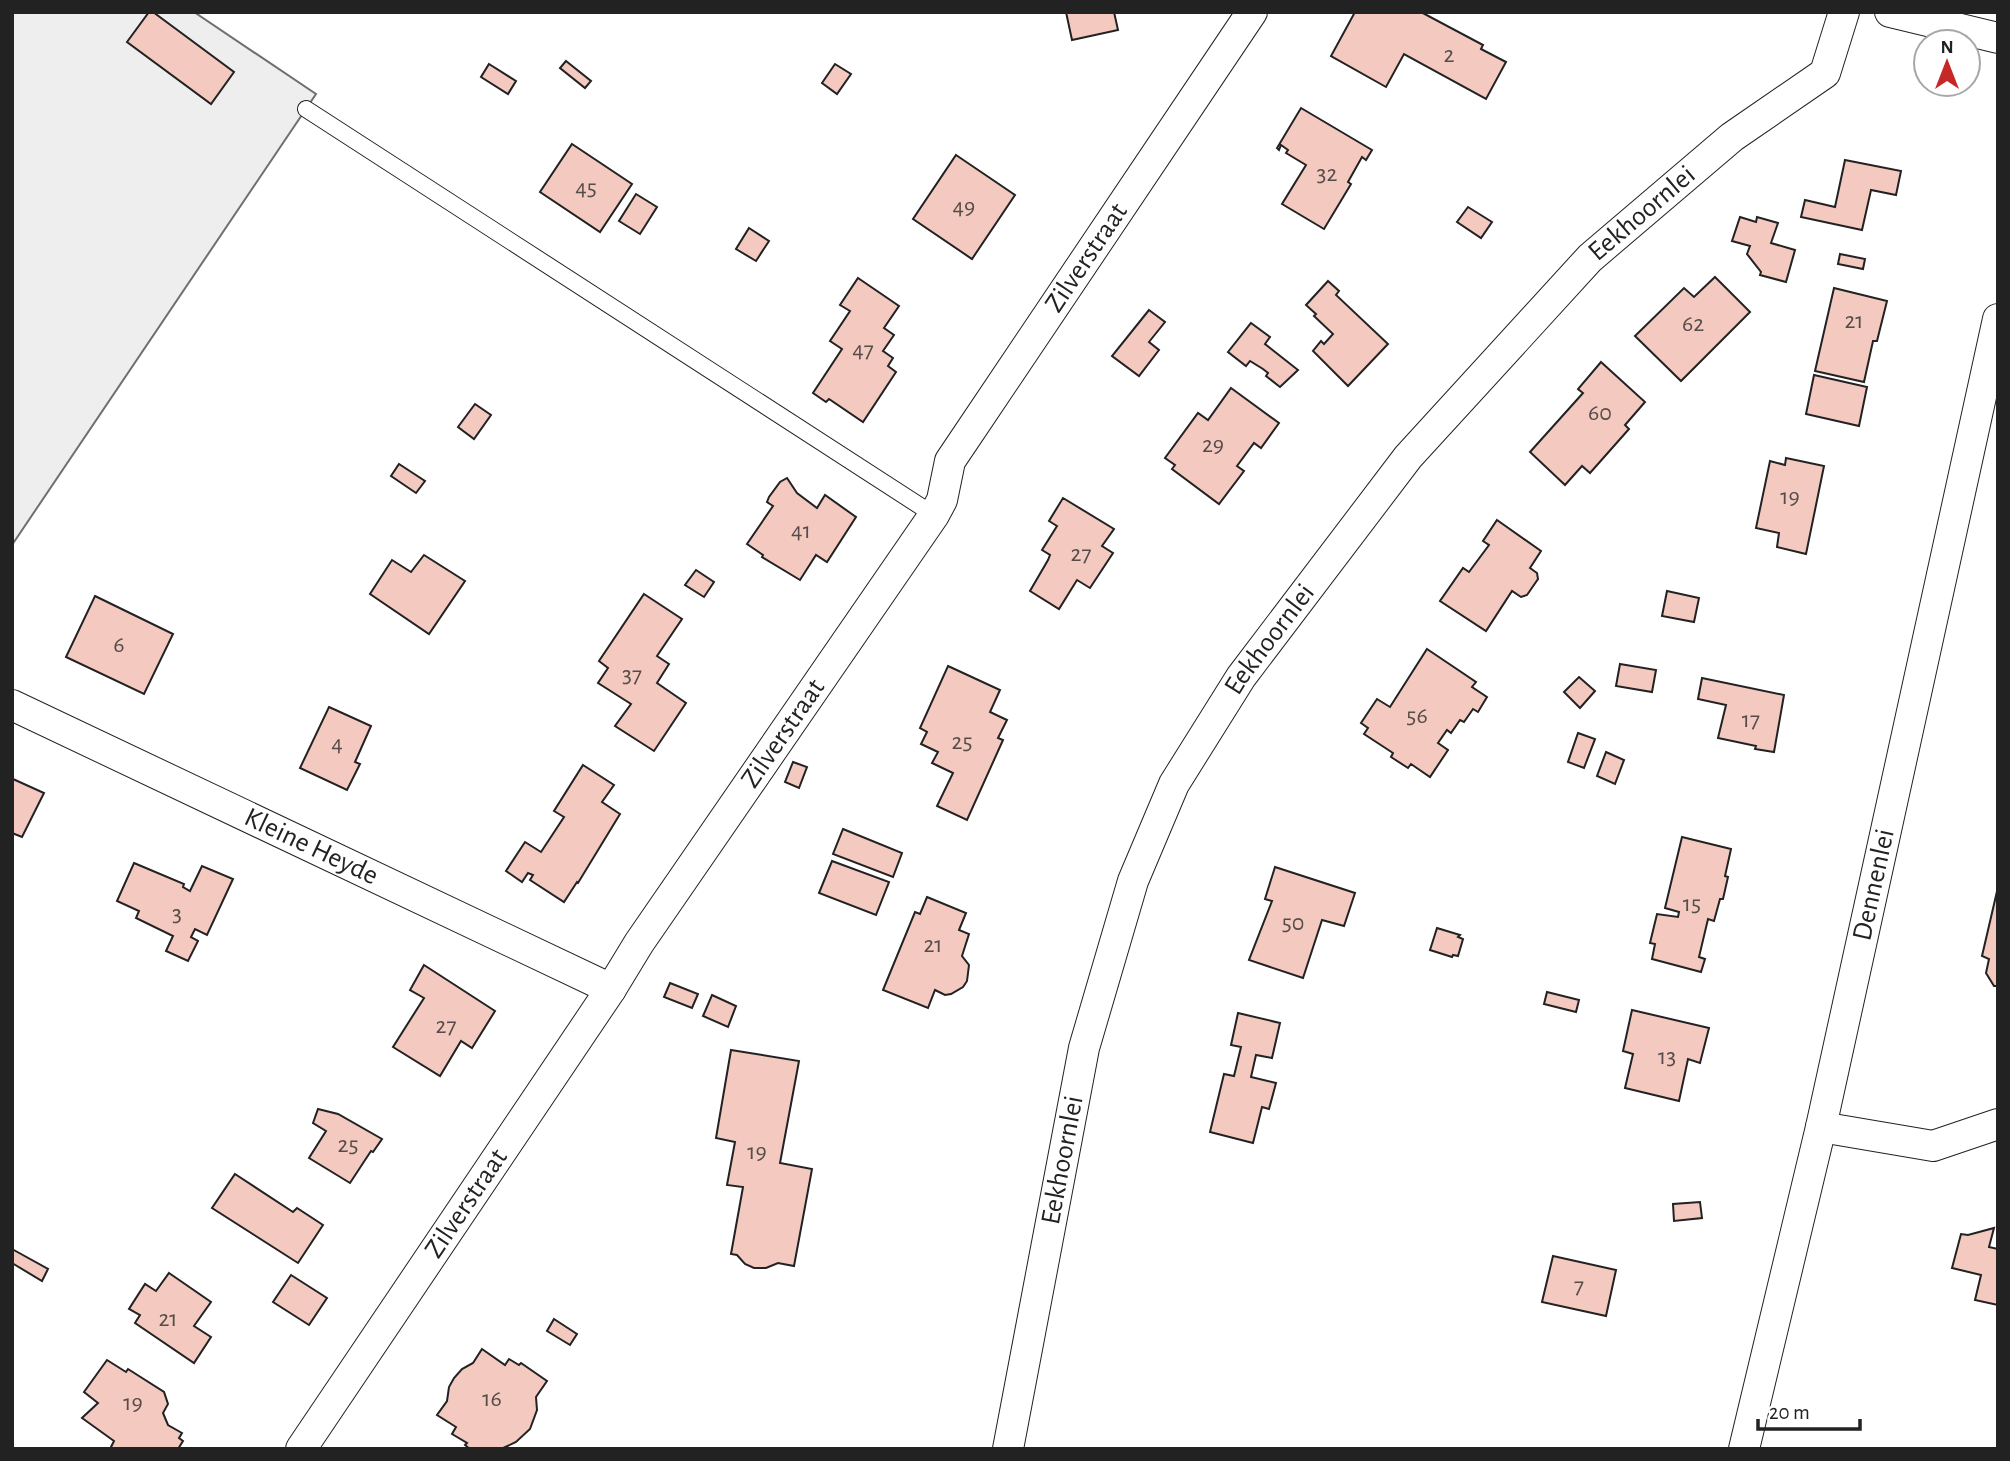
<svg xmlns="http://www.w3.org/2000/svg" width="2010" height="1461" font-family="'Alegreya Sans',sans-serif">
<style>
.green{fill:#eee;stroke:#6f6f6f;stroke-width:2}
.building{fill:#f3c9c0;stroke:#222;stroke-width:2}
.lines{fill:none;stroke-linecap:round;stroke-linejoin:round}
.lane-casing{stroke:#222;stroke-width:18}
.street-casing{stroke:#222;stroke-width:32}
.lane{stroke:#fff;stroke-width:16}
.street{stroke:#fff;stroke-width:30}
.labels{text-anchor:middle;dominant-baseline:central;stroke-width:5;stroke-linejoin:round;paint-order:stroke}
.number-label{font-size:24px;fill:#564c4a}
.street-label{font-size:28px;fill:#222;stroke:#fff}
</style>
<rect width="100%" height="100%" fill="#fff"/>
<path class="green" d="M 12,12 L 194,12 L 316,94 L 12,545 Z"/>
<g class="building">
<path d="M 149,12 L 153,12 L 234,72 L 211,104 L 127,42 Z"/>
<path d="M 1066,12 L 1114,12 L 1118,30 L 1072,40 Z"/>
<path d="M 1355,12 L 1421,12 L 1483,45 L 1481,49 L 1506,62 L 1486,99 L 1404,54 L 1386,87 L 1331,56 Z"/>
<path d="M 566,61 L 591,81 L 585,88 L 560,68 Z"/>
<path d="M 489,64 L 516,81 L 508,94 L 481,77 Z"/>
<path d="M 835,64 L 851,74 L 837,94 L 822,83 Z"/>
<path d="M 1301,108 L 1372,150 L 1366,160 L 1362,157 L 1348,182 L 1351,184 L 1324,229 L 1282,204 L 1306,165 L 1286,153 L 1288,150 L 1281,145 L 1279,150 L 1277,148 Z"/>
<path d="M 572,144 L 632,184 L 600,232 L 540,192 Z"/>
<path d="M 956,155 L 1015,195 L 972,259 L 913,219 Z"/>
<path d="M 1845,160 L 1901,171 L 1896,195 L 1871,190 L 1862,230 L 1801,217 L 1805,200 L 1835,207 Z"/>
<path d="M 636,194 L 657,207 L 640,234 L 619,221 Z"/>
<path d="M 1468,207 L 1492,222 L 1481,238 L 1457,222 Z"/>
<path d="M 1740,217 L 1756,222 L 1757,217 L 1778,223 L 1771,243 L 1795,250 L 1786,282 L 1760,275 L 1761,272 L 1747,254 L 1750,246 L 1732,241 Z"/>
<path d="M 749,228 L 769,241 L 756,261 L 736,249 Z"/>
<path d="M 1840,254 L 1865,259 L 1863,269 L 1838,264 Z"/>
<path d="M 1715,277 L 1750,312 L 1681,381 L 1635,336 L 1684,288 L 1694,297 Z"/>
<path d="M 858,278 L 899,306 L 884,328 L 894,335 L 883,351 L 893,358 L 888,366 L 896,372 L 863,422 L 829,399 L 826,402 L 813,393 L 842,349 L 830,341 L 850,311 L 840,305 Z"/>
<path d="M 1328,281 L 1339,291 L 1336,295 L 1388,344 L 1348,386 L 1313,351 L 1321,341 L 1324,344 L 1333,334 L 1314,316 L 1316,314 L 1306,305 Z"/>
<path d="M 1834,288 L 1887,301 L 1877,341 L 1873,341 L 1864,382 L 1815,371 Z"/>
<path d="M 1149,310 L 1165,322 L 1149,342 L 1159,350 L 1139,376 L 1112,356 Z"/>
<path d="M 1251,323 L 1270,337 L 1265,344 L 1298,370 L 1280,387 L 1266,376 L 1268,373 L 1263,369 L 1250,361 L 1246,366 L 1228,352 Z"/>
<path d="M 1601,362 L 1645,402 L 1625,425 L 1629,429 L 1590,473 L 1582,466 L 1565,485 L 1530,452 L 1583,393 L 1578,389 Z"/>
<path d="M 1814,375 L 1867,387 L 1859,426 L 1806,414 Z"/>
<path d="M 1231,388 L 1279,423 L 1261,448 L 1254,443 L 1237,466 L 1244,471 L 1219,504 L 1172,469 L 1175,465 L 1165,458 L 1198,413 L 1208,420 Z"/>
<path d="M 475,404 L 491,415 L 474,439 L 458,427 Z"/>
<path d="M 1786,458 L 1824,466 L 1806,554 L 1777,547 L 1779,533 L 1756,528 L 1770,461 L 1785,465 Z"/>
<path d="M 399,464 L 425,481 L 416,493 L 391,476 Z"/>
<path d="M 787,478 L 797,493 L 817,508 L 825,495 L 856,517 L 827,562 L 816,555 L 800,580 L 762,557 L 763,555 L 747,544 L 773,506 L 767,502 L 769,497 L 780,482 Z"/>
<path d="M 1063,498 L 1114,529 L 1102,546 L 1113,553 L 1090,588 L 1077,580 L 1059,609 L 1030,591 L 1048,560 L 1050,555 L 1042,550 L 1057,526 L 1049,521 Z"/>
<path d="M 1497,520 L 1541,551 L 1530,568 L 1537,573 L 1538,579 L 1527,595 L 1521,597 L 1512,591 L 1486,631 L 1440,601 L 1463,568 L 1469,572 L 1489,545 L 1483,541 Z"/>
<path d="M 424,555 L 465,581 L 429,634 L 370,594 L 392,560 L 411,572 Z"/>
<path d="M 696,570 L 714,582 L 704,597 L 685,585 Z"/>
<path d="M 1667,591 L 1699,598 L 1694,622 L 1662,616 Z"/>
<path d="M 644,594 L 682,619 L 657,656 L 669,664 L 657,683 L 686,703 L 654,751 L 615,726 L 631,704 L 598,683 L 608,668 L 599,661 Z"/>
<path d="M 95,596 L 173,634 L 144,694 L 66,657 Z"/>
<path d="M 1427,649 L 1476,682 L 1472,687 L 1487,697 L 1478,712 L 1473,709 L 1464,722 L 1460,720 L 1451,733 L 1447,730 L 1438,743 L 1448,750 L 1430,777 L 1411,764 L 1408,768 L 1391,757 L 1393,753 L 1364,734 L 1368,728 L 1361,723 L 1377,699 L 1390,707 Z"/>
<path d="M 1620,664 L 1656,670 L 1652,692 L 1616,686 Z"/>
<path d="M 948,666 L 1000,690 L 990,712 L 1007,720 L 998,738 L 1003,740 L 967,820 L 937,806 L 953,773 L 932,763 L 938,752 L 921,744 L 927,732 L 920,728 Z"/>
<path d="M 1579,677 L 1595,691 L 1580,708 L 1564,692 Z"/>
<path d="M 1702,678 L 1784,695 L 1774,752 L 1755,749 L 1756,746 L 1718,738 L 1726,705 L 1698,699 Z"/>
<path d="M 329,707 L 371,726 L 355,762 L 360,764 L 347,790 L 300,768 Z"/>
<path d="M 1578,733 L 1595,739 L 1584,768 L 1568,762 Z"/>
<path d="M 1606,752 L 1624,760 L 1615,784 L 1597,776 Z"/>
<path d="M 793,762 L 807,767 L 799,788 L 785,782 Z"/>
<path d="M 583,765 L 614,785 L 602,802 L 620,814 L 578,883 L 577,882 L 564,902 L 530,880 L 533,875 L 528,873 L 522,882 L 506,871 L 525,842 L 541,852 L 564,817 L 554,811 Z"/>
<path d="M 13,779 L 44,793 L 22,837 L 12,833 Z"/>
<path d="M 843,829 L 902,853 L 893,877 L 833,854 Z"/>
<path d="M 1682,837 L 1731,849 L 1725,876 L 1728,877 L 1723,899 L 1720,899 L 1714,921 L 1708,919 L 1699,957 L 1705,959 L 1701,972 L 1652,959 L 1655,944 L 1650,943 L 1657,914 L 1678,917 L 1679,912 L 1665,908 Z"/>
<path d="M 832,861 L 889,882 L 876,915 L 819,893 Z"/>
<path d="M 134,863 L 184,884 L 183,887 L 190,891 L 202,866 L 233,879 L 207,935 L 195,929 L 191,937 L 198,941 L 188,961 L 166,951 L 173,936 L 136,918 L 139,911 L 117,901 Z"/>
<path d="M 1275,867 L 1355,893 L 1344,926 L 1322,920 L 1303,978 L 1249,960 L 1272,901 L 1265,899 Z"/>
<path d="M 1998,887 L 1998,986 L 1994,986 L 1986,973 L 1989,959 L 1982,956 Z"/>
<path d="M 927,897 L 966,913 L 959,930 L 969,934 L 962,956 L 969,965 L 967,981 L 963,987 L 951,994 L 945,995 L 935,990 L 928,1008 L 883,990 L 915,912 L 920,914 Z"/>
<path d="M 1437,928 L 1460,935 L 1458,937 L 1463,939 L 1458,956 L 1453,955 L 1452,957 L 1430,950 Z"/>
<path d="M 424,965 L 495,1011 L 472,1048 L 461,1041 L 440,1076 L 393,1047 L 424,998 L 410,990 Z"/>
<path d="M 670,983 L 698,994 L 692,1008 L 664,997 Z"/>
<path d="M 1547,992 L 1579,1000 L 1576,1012 L 1544,1004 Z"/>
<path d="M 712,995 L 736,1006 L 728,1027 L 703,1016 Z"/>
<path d="M 1632,1010 L 1709,1028 L 1700,1063 L 1688,1059 L 1679,1101 L 1625,1088 L 1633,1054 L 1623,1051 Z"/>
<path d="M 1238,1013 L 1280,1023 L 1272,1058 L 1256,1055 L 1251,1077 L 1276,1083 L 1269,1109 L 1262,1107 L 1253,1143 L 1210,1132 L 1224,1074 L 1234,1076 L 1241,1047 L 1231,1045 Z"/>
<path d="M 731,1050 L 799,1061 L 780,1163 L 812,1169 L 794,1266 L 778,1263 L 766,1268 L 754,1268 L 745,1264 L 737,1255 L 731,1254 L 743,1187 L 727,1185 L 735,1142 L 716,1138 Z"/>
<path d="M 318,1109 L 338,1114 L 382,1139 L 373,1152 L 371,1151 L 350,1183 L 309,1158 L 326,1131 L 313,1123 Z"/>
<path d="M 235,1174 L 293,1212 L 297,1208 L 323,1225 L 298,1263 L 212,1208 Z"/>
<path d="M 1700,1202 L 1702,1218 L 1674,1221 L 1673,1204 Z"/>
<path d="M 1994,1228 L 1989,1247 L 1998,1249 L 1998,1305 L 1975,1300 L 1981,1275 L 1952,1268 L 1961,1234 L 1968,1235 Z"/>
<path d="M 12,1249 L 48,1269 L 42,1281 L 12,1263 Z"/>
<path d="M 1553,1256 L 1616,1270 L 1606,1316 L 1542,1302 Z"/>
<path d="M 169,1273 L 211,1302 L 194,1326 L 211,1337 L 194,1363 L 135,1323 L 140,1315 L 129,1309 L 145,1284 L 156,1291 Z"/>
<path d="M 291,1275 L 327,1298 L 309,1325 L 273,1302 Z"/>
<path d="M 554,1319 L 577,1334 L 570,1345 L 547,1331 Z"/>
<path d="M 482,1349 L 505,1365 L 509,1359 L 519,1365 L 521,1363 L 547,1381 L 536,1397 L 537,1410 L 530,1429 L 516,1442 L 501,1449 L 470,1449 L 465,1445 L 467,1443 L 452,1434 L 456,1427 L 437,1415 L 447,1401 L 449,1387 L 454,1378 L 462,1369 L 473,1363 Z"/>
<path d="M 107,1360 L 126,1372 L 128,1369 L 164,1392 L 168,1404 L 163,1413 L 168,1425 L 182,1433 L 179,1438 L 183,1441 L 178,1449 L 114,1449 L 111,1447 L 114,1441 L 82,1418 L 98,1403 L 84,1392 Z"/>
</g>
<g class="lines">
<defs>
<path id="lane" d="M 306,109 L 934,515"/>
<g id="street">
<path d="M 1890,12 L 1998,38"/>
<path id="s1" d="M 12,705 L 611,989"/>
<path d="M 1821,1127 L 1933,1146 L 1998,1124"/>
<path id="s2" d="M 301,1449 L 611,989 L 639,943 L 934,515 L 942,500 L 950,461 L 1252,12"/>
<path id="s3" d="M 1008,1449 L 1084,1048 L 1133,881 L 1174,784 L 1241,677 L 1408,457 L 1590,258 L 1732,137 L 1825,73 L 1844,12"/>
<path id="s4" d="M 1744,1449 L 1821,1127 L 1998,319"/>
</g>
</defs>
<use href="#lane" class="lane-casing"/>
<use href="#street" class="street-casing"/>
<use href="#lane" class="lane"/>
<use href="#street" class="street"/>
</g>
<g class="labels">
<g class="number-label">
<text x="1449" y="55">2</text>
<text x="1327" y="174">32</text>
<text x="586" y="188">45</text>
<text x="964" y="207">49</text>
<text x="1854" y="321">21</text>
<text x="1693" y="324">62</text>
<text x="863" y="350">47</text>
<text x="1600" y="413">60</text>
<text x="1213" y="445">29</text>
<text x="1790" y="497">19</text>
<text x="801" y="531">41</text>
<text x="1081" y="554">27</text>
<text x="119" y="645">6</text>
<text x="632" y="675">37</text>
<text x="1417" y="716">56</text>
<text x="1751" y="720">17</text>
<text x="962" y="742">25</text>
<text x="337" y="744">4</text>
<text x="1692" y="904">15</text>
<text x="177" y="914">3</text>
<text x="1293" y="923">50</text>
<text x="933" y="945">21</text>
<text x="446" y="1026">27</text>
<text x="1667" y="1057">13</text>
<text x="348" y="1145">25</text>
<text x="757" y="1152">19</text>
<text x="1579" y="1286">7</text>
<text x="168" y="1319">21</text>
<text x="492" y="1399">16</text>
<text x="133" y="1403">19</text>
</g>
<g class="street-label">
<text stroke="none"><textPath href="#s3" startOffset="1428">Eekhoornlei</textPath></text>
<text stroke="none"><textPath href="#s2" startOffset="1430">Zilverstraat</textPath></text>
<text stroke="none"><textPath href="#s3" startOffset="861">Eekhoornlei</textPath></text>
<text stroke="none"><textPath href="#s2" startOffset="863">Zilverstraat</textPath></text>
<text stroke="none"><textPath href="#s1" startOffset="331">Kleine Heyde</textPath></text>
<text stroke="none"><textPath href="#s4" startOffset="579">Dennenlei</textPath></text>
<text stroke="none"><textPath href="#s3" startOffset="294">Eekhoornlei</textPath></text>
<text stroke="none"><textPath href="#s2" startOffset="296">Zilverstraat</textPath></text>
</g>
</g>
<rect width="2010" height="1461" fill="none" stroke="#222222" stroke-width="28"/>
<g transform="translate(1947 63)"><circle r="33" fill="#ffffff" stroke="#a7a7a7" stroke-width="2"/>
<path d="M0-5L12 26L0 18L-12 26Z" fill="#c62828"/>
<text y="-10" font-size="19" font-weight="bold" text-anchor="middle" fill="#222222">N</text>
</g>
<path d="M1758 1419v10h102v-10" fill="none" stroke="#222222" stroke-width="3.5"/>
<text x="1769" y="1419" font-size="21" fill="#222222" stroke="#ffffff" stroke-width="5" paint-order="stroke">20 m</text>
</svg>
